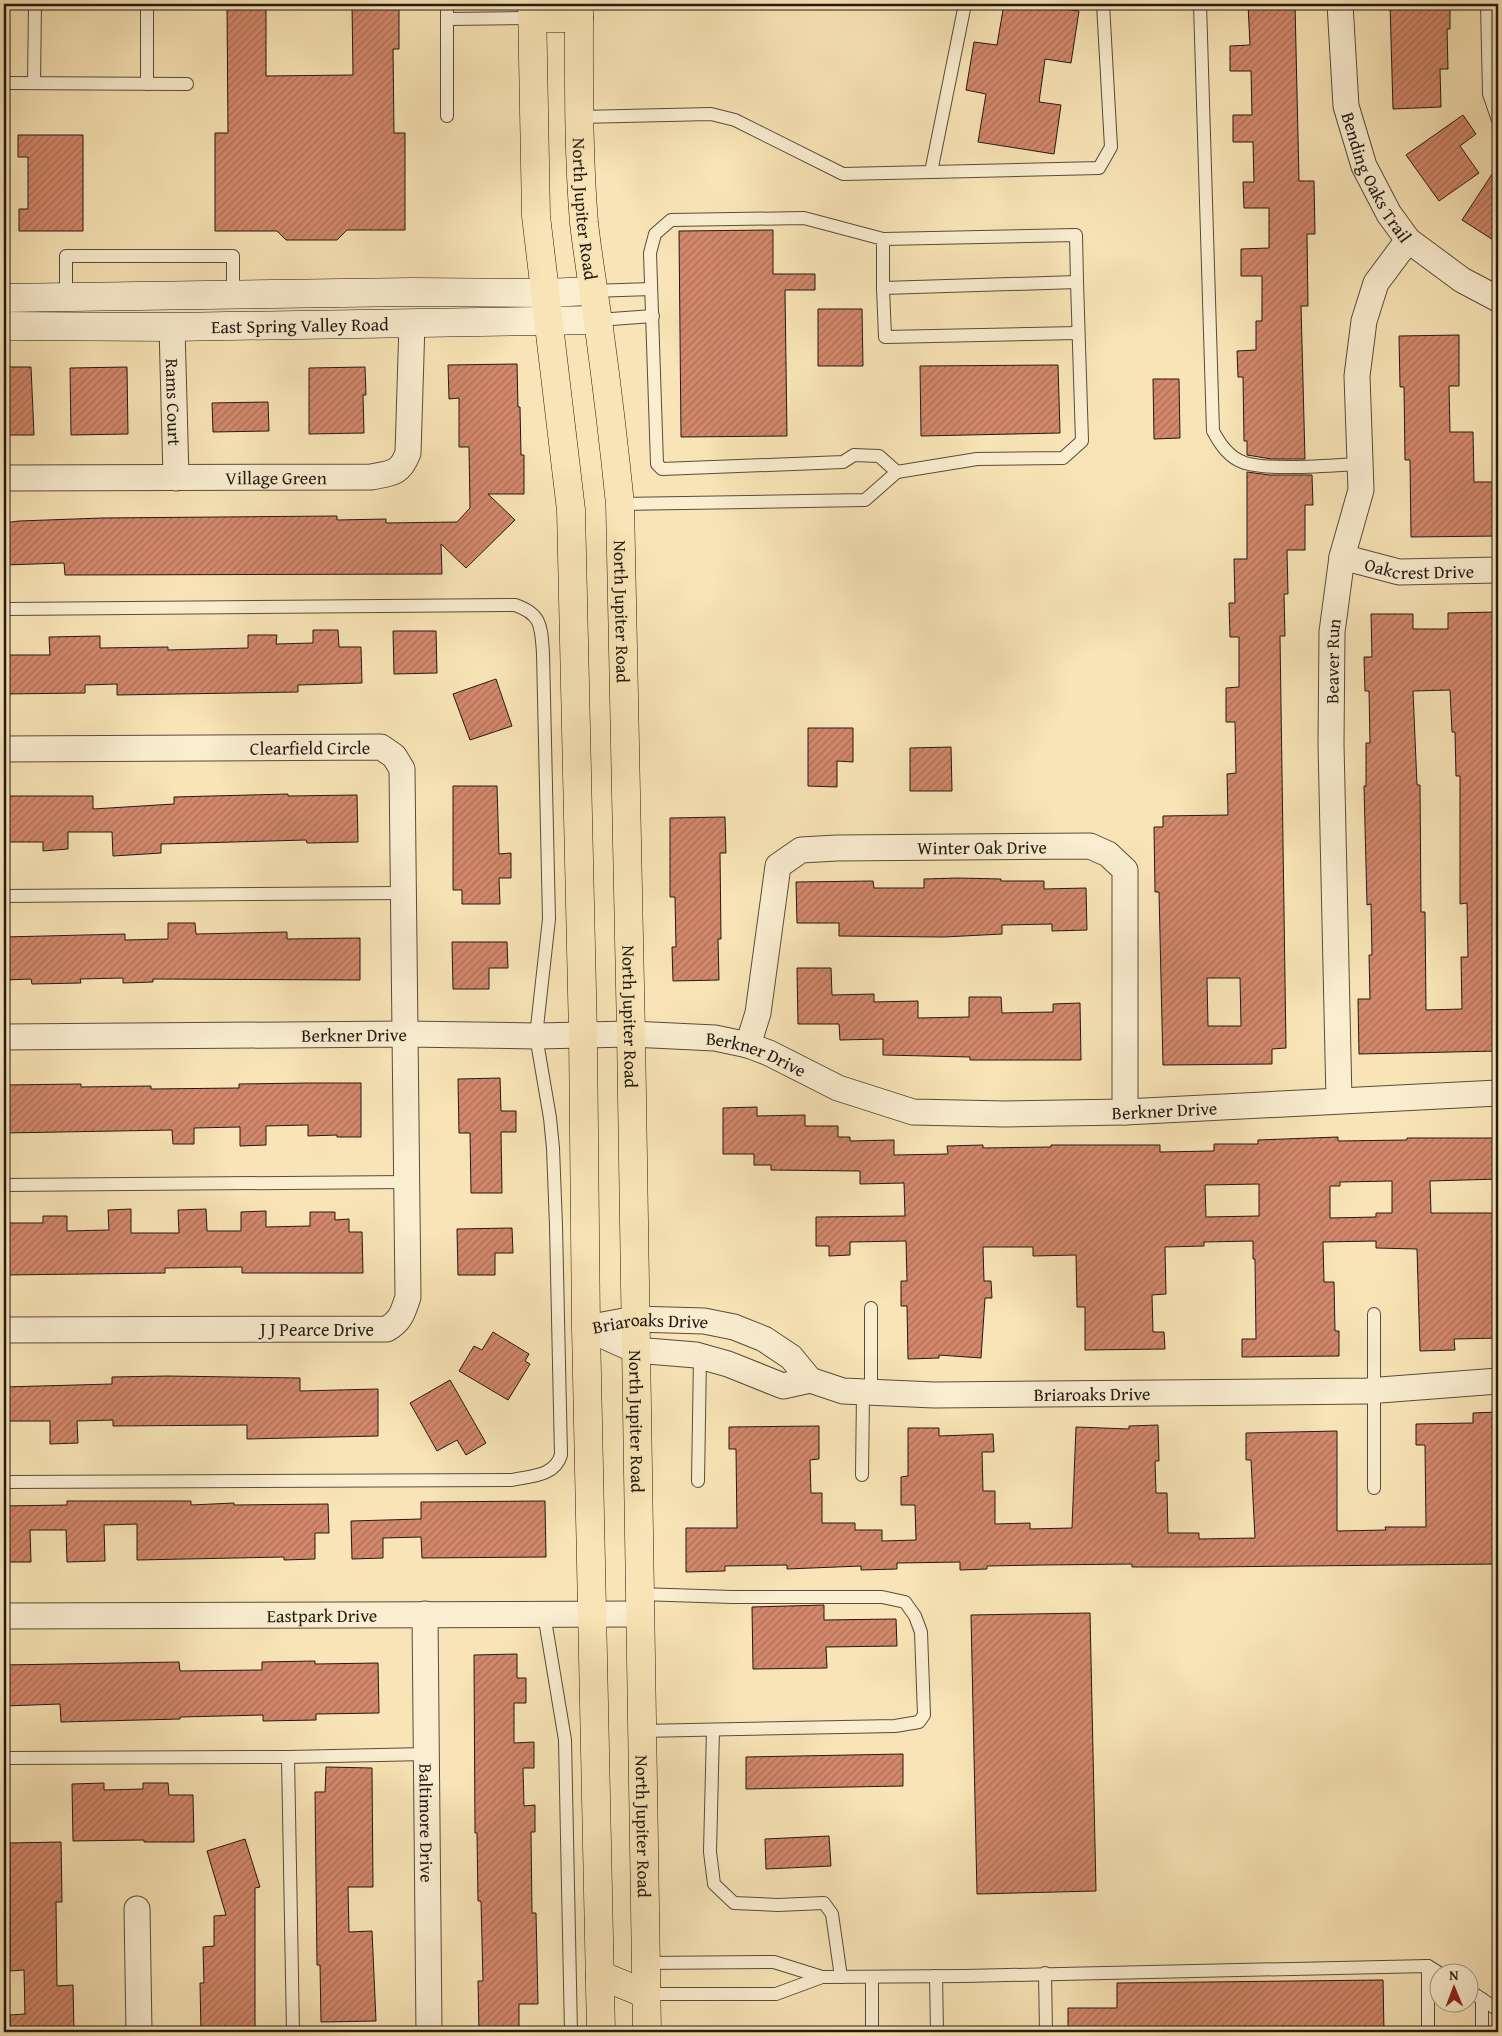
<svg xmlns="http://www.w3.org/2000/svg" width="1502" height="2036" font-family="'Gentium Book Plus',serif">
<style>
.building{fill:url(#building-hatch);stroke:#221a12;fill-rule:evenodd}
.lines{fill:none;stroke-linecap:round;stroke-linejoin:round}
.lane-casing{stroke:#584c3b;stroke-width:14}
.street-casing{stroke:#584c3b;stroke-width:27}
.secondary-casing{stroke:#221a12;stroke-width:29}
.primary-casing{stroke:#221a12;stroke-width:29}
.lane{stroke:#faedd0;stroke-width:12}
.street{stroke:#faedd0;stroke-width:25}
.secondary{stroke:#faedd0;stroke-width:28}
.primary{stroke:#f8e4b6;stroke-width:28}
.labels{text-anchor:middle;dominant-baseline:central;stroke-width:5;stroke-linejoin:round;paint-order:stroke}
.street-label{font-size:18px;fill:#221a12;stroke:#faedd0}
</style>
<defs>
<pattern id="building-hatch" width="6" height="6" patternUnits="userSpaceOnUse" patternTransform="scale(1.25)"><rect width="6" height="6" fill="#d3886c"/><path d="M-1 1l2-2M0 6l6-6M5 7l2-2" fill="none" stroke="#ab6e57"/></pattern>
</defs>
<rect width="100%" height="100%" fill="#f8e4b6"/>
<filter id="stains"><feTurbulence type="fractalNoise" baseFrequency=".004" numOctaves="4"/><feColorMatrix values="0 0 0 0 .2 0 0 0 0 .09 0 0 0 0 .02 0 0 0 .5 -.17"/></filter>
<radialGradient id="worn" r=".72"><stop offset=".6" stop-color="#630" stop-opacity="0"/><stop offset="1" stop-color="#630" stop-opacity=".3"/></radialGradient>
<g class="building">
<path d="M 227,4 L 266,4 L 266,76 L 353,75 L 352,4 L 399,4 L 399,49 L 393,49 L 394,133 L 405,133 L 405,230 L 347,230 L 337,240 L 286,240 L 277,231 L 215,231 L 215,133 L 228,133 Z"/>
<path d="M 1004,4 L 1031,4 L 1079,11 L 1071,63 L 1045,59 L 1039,102 L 1061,105 L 1054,154 L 978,142 L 986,94 L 966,90 L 974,42 L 997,45 Z"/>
<path d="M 1248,4 L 1295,4 L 1299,181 L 1314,181 L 1315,234 L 1307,234 L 1308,306 L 1301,306 L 1305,459 L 1271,459 L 1247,455 L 1247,441 L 1244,441 L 1243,377 L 1238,377 L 1237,351 L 1256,350 L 1256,321 L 1262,321 L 1262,276 L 1241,276 L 1241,249 L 1269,248 L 1269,208 L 1244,208 L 1243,182 L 1254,182 L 1253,142 L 1233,142 L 1233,115 L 1252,115 L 1251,71 L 1230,71 L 1230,46 L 1250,45 Z"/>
<path d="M 1390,4 L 1450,4 L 1450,29 L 1447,29 L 1448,69 L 1440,69 L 1441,107 L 1393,109 Z"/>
<path d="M 1463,115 L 1476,134 L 1460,146 L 1479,173 L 1439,201 L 1406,155 Z"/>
<path d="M 18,135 L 83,135 L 83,231 L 19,231 L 19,209 L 28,209 L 28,157 L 18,157 Z"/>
<path d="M 1498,165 L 1498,243 L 1462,220 Z"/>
<path d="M 773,230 L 773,274 L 815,274 L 815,290 L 785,290 L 787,436 L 681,437 L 679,231 Z"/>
<path d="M 818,309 L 862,309 L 863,366 L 818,366 Z"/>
<path d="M 1459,335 L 1459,386 L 1449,386 L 1450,432 L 1473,432 L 1474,482 L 1498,482 L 1498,536 L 1411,537 L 1410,460 L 1405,460 L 1404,387 L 1400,387 L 1399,336 Z"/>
<path d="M 517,364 L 518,407 L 520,407 L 521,455 L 524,455 L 524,494 L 488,494 L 515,520 L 466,568 L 441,544 L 442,574 L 65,575 L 64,563 L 4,565 L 4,523 L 19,521 L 102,518 L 337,516 L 337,520 L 386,519 L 386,523 L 457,522 L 470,508 L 469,447 L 459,447 L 459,398 L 449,399 L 448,365 Z"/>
<path d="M 1058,365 L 1060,433 L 921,436 L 920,366 Z"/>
<path d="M 4,367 L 31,367 L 34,435 L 4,435 Z"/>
<path d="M 127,367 L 128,434 L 71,435 L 70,368 Z"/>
<path d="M 365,367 L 366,395 L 363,395 L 364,433 L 309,434 L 309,368 Z"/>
<path d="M 1153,379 L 1179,379 L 1180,438 L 1154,439 Z"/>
<path d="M 268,402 L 269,431 L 213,432 L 212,403 Z"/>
<path d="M 1247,472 L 1270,475 L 1312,475 L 1313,505 L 1305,505 L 1305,550 L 1287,550 L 1288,594 L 1284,594 L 1285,636 L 1280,636 L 1286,1048 L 1272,1049 L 1272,1064 L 1163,1065 L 1159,892 L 1155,892 L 1154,827 L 1163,827 L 1163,816 L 1228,815 L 1227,774 L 1236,773 L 1235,722 L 1226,722 L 1226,688 L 1239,687 L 1239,637 L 1230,637 L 1229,603 L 1235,603 L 1234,559 L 1247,559 ZM 1207,978 L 1240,978 L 1241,1026 L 1208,1026 Z"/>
<path d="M 1498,612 L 1498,1051 L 1359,1054 L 1358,999 L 1370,999 L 1369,955 L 1372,955 L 1371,904 L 1367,905 L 1364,786 L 1366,786 L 1366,743 L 1370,743 L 1369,691 L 1365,691 L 1364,657 L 1372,657 L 1371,614 L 1413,614 L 1413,629 L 1448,629 L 1448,613 ZM 1450,690 L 1452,732 L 1455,732 L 1456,776 L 1460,776 L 1460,904 L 1467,903 L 1468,957 L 1461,957 L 1462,1009 L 1426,1010 L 1425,912 L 1421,912 L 1420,785 L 1417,785 L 1413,691 Z"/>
<path d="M 313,630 L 338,630 L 339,647 L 361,647 L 362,683 L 298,685 L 298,692 L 117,695 L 117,684 L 85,685 L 85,693 L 4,694 L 4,655 L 50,655 L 49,637 L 100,636 L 100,648 L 168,647 L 168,650 L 248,648 L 248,635 L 277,635 L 276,644 L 313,643 Z"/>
<path d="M 393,631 L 436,631 L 437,673 L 394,674 Z"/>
<path d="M 496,679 L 512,726 L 470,740 L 453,694 Z"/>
<path d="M 808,728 L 853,728 L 853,762 L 837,761 L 837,787 L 808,786 Z"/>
<path d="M 951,747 L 952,791 L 910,791 L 910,748 Z"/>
<path d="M 453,786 L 497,786 L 499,854 L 511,853 L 511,878 L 499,878 L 500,904 L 462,904 L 462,890 L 453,890 Z"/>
<path d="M 288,794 L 288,796 L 357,795 L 358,842 L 307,843 L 306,840 L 161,844 L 161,853 L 113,856 L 112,832 L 68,832 L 68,849 L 43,851 L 43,842 L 4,842 L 4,796 L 93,796 L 93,809 L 174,804 L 174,797 Z"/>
<path d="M 725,817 L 726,853 L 720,853 L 721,939 L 718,939 L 719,980 L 673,981 L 672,947 L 676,947 L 675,897 L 670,897 L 670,818 Z"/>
<path d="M 958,878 L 1001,879 L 1001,881 L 1044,881 L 1044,889 L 1086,888 L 1087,930 L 1052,931 L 1052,924 L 1002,925 L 1002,934 L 944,937 L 839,936 L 839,923 L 797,923 L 796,882 L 873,881 L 874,888 L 924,888 L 924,879 Z"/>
<path d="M 168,923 L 195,923 L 196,934 L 287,932 L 287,939 L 360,938 L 360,980 L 153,979 L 153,982 L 123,983 L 123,978 L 80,979 L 81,983 L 32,984 L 31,979 L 4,980 L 4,937 L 125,934 L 125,940 L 168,939 Z"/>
<path d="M 452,942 L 507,942 L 508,968 L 489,968 L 489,989 L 453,989 Z"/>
<path d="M 797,968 L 831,968 L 832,995 L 874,994 L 874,1002 L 918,1001 L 918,1018 L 969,1017 L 969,997 L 1001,997 L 1002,1013 L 1053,1012 L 1053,1004 L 1080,1003 L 1081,1060 L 970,1060 L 970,1057 L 883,1055 L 883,1039 L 840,1040 L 839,1024 L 798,1024 Z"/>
<path d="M 500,1078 L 501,1111 L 516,1111 L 516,1132 L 501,1132 L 502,1193 L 471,1193 L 470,1133 L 459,1133 L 458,1079 Z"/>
<path d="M 308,1083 L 361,1083 L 361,1137 L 337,1137 L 337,1135 L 308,1136 L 308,1125 L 266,1126 L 266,1145 L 240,1146 L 240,1127 L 194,1128 L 194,1144 L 173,1144 L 172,1130 L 4,1133 L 4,1085 L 81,1084 L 81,1087 L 151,1086 L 151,1089 L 239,1088 L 239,1084 Z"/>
<path d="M 757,1107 L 757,1116 L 805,1115 L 805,1126 L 838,1126 L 838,1137 L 850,1137 L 850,1141 L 894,1140 L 894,1155 L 948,1154 L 947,1146 L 983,1145 L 983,1148 L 1051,1147 L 1051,1145 L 1160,1145 L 1160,1152 L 1214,1151 L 1214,1144 L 1258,1144 L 1258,1140 L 1338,1137 L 1338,1141 L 1407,1140 L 1407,1138 L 1498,1138 L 1498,1179 L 1430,1181 L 1431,1213 L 1498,1213 L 1498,1338 L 1454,1339 L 1455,1350 L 1420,1351 L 1417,1249 L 1376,1248 L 1376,1241 L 1323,1242 L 1324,1282 L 1334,1282 L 1335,1331 L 1339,1331 L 1339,1356 L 1242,1357 L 1242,1339 L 1256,1339 L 1255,1259 L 1253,1259 L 1253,1241 L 1204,1242 L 1204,1246 L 1165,1247 L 1166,1294 L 1152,1295 L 1153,1332 L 1164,1332 L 1165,1349 L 1085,1350 L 1085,1307 L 1077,1307 L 1076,1255 L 1033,1256 L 1033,1247 L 983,1247 L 984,1281 L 991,1281 L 992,1298 L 985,1298 L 981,1358 L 939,1355 L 939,1358 L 908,1359 L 907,1306 L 901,1306 L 901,1281 L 907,1281 L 906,1241 L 850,1242 L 850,1255 L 829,1256 L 829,1246 L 816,1246 L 816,1217 L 905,1216 L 904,1183 L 860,1184 L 860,1171 L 771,1170 L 771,1165 L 754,1165 L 754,1154 L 723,1154 L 723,1108 ZM 1392,1181 L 1392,1213 L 1376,1213 L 1376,1217 L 1330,1218 L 1330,1186 L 1340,1186 L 1340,1182 ZM 1259,1184 L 1259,1216 L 1206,1217 L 1205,1185 Z"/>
<path d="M 131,1209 L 131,1233 L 179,1233 L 178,1210 L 206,1209 L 207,1231 L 241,1231 L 241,1212 L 266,1211 L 266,1227 L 310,1226 L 310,1212 L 335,1212 L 335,1220 L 349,1219 L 349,1232 L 362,1232 L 363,1273 L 242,1273 L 242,1267 L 165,1268 L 165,1273 L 4,1275 L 4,1223 L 43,1223 L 43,1216 L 67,1216 L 67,1231 L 109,1230 L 108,1210 Z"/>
<path d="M 512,1228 L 513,1253 L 495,1253 L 495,1275 L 458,1275 L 457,1229 Z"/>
<path d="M 493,1332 L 529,1354 L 525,1361 L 530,1364 L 508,1400 L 459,1371 L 474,1346 L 482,1350 Z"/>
<path d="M 168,1376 L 300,1378 L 300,1391 L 378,1389 L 378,1436 L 247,1439 L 247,1425 L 113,1426 L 113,1420 L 77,1421 L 78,1443 L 50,1444 L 50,1421 L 4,1421 L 4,1387 L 112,1384 L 112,1377 Z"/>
<path d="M 450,1380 L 486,1443 L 466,1455 L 457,1440 L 437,1451 L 410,1403 Z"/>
<path d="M 1498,1412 L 1498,1564 L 1207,1567 L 1132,1567 L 1132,1564 L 1042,1565 L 987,1566 L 987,1569 L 960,1570 L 960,1562 L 897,1563 L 897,1569 L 861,1570 L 861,1566 L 787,1569 L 787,1565 L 725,1566 L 725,1571 L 686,1572 L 686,1528 L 737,1528 L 736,1449 L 729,1449 L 729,1427 L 819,1426 L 819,1459 L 810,1460 L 811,1493 L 822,1493 L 822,1523 L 855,1523 L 855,1530 L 882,1530 L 882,1541 L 916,1540 L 915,1505 L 901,1505 L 901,1477 L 908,1476 L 908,1428 L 939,1428 L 939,1436 L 993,1434 L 994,1452 L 982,1452 L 983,1491 L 995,1491 L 995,1524 L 1030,1523 L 1030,1529 L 1072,1528 L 1076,1427 L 1129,1429 L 1129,1426 L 1158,1425 L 1159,1461 L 1155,1461 L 1156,1493 L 1167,1493 L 1168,1533 L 1199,1533 L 1199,1539 L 1255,1538 L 1251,1460 L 1246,1460 L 1246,1433 L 1337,1431 L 1337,1531 L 1386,1530 L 1385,1527 L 1426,1527 L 1425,1445 L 1416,1445 L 1416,1424 L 1473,1423 L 1473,1413 Z"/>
<path d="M 67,1501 L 191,1501 L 191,1505 L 234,1503 L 234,1505 L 328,1504 L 329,1533 L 315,1533 L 315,1559 L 284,1560 L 284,1557 L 137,1560 L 137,1524 L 104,1525 L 105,1561 L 67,1562 L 66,1530 L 30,1530 L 31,1562 L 4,1562 L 4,1506 L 67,1505 Z"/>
<path d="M 545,1501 L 546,1557 L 422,1558 L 421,1537 L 383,1538 L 383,1558 L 352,1559 L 351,1521 L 421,1519 L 421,1502 Z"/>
<path d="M 824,1605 L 824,1620 L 896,1619 L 897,1646 L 826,1647 L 827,1668 L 753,1669 L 752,1607 Z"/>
<path d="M 1090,1613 L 1096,1891 L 977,1894 L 971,1615 Z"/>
<path d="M 517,1654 L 517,1678 L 526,1678 L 526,1703 L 514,1703 L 514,1743 L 534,1742 L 534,1768 L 523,1768 L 524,1806 L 535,1805 L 535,1832 L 531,1832 L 532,1913 L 536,1913 L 538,2004 L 519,2004 L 519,2032 L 479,2032 L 478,1981 L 483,1981 L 481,1901 L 478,1901 L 477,1833 L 475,1833 L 474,1655 Z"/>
<path d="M 315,1661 L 315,1664 L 378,1663 L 379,1713 L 316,1714 L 316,1720 L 263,1721 L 263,1715 L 180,1717 L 180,1719 L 61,1722 L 60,1704 L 4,1706 L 4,1665 L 179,1662 L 180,1671 L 262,1670 L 262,1662 Z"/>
<path d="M 903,1754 L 903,1786 L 746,1789 L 746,1757 Z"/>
<path d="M 326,1767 L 372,1768 L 373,1887 L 348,1887 L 349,1932 L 372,1931 L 376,2021 L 321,2022 L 320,1965 L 317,1965 L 315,1792 L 325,1792 Z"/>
<path d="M 104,1783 L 104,1790 L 143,1789 L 143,1783 L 168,1783 L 169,1795 L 193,1795 L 194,1842 L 144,1842 L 144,1840 L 73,1841 L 72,1784 Z"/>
<path d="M 829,1836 L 831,1866 L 766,1869 L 765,1839 Z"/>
<path d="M 245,1839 L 260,1887 L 255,1888 L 255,2032 L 201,2032 L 200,1983 L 204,1983 L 203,1947 L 214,1946 L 214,1916 L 226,1915 L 207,1851 Z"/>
<path d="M 61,1842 L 62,1902 L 56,1902 L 57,1986 L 73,1985 L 74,2032 L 10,2032 L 10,2015 L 25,2014 L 24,1970 L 10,1971 L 10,1843 Z"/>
<path d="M 1383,1980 L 1384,2032 L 1068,2032 L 1068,2008 L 1117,2008 L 1117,1983 Z"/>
</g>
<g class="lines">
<defs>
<g id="lane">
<path d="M 447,4 L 447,116"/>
<path d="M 1200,4 L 1213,431 C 1220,444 1229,458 1245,463 C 1273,471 1330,465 1361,464"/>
<path d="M 1487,4 L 1489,94 L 1498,120"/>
<path d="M 447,19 L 532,18"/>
<path d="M 4,83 L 187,84"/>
<path d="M 34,83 L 35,4"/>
<path d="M 147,84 L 147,4"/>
<path d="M 580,117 L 711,114 L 735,120 L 843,174 L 1099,168 L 1111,147 L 1103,4"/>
<path d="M 931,172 L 965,4"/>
<path d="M 883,239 L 883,288 L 1077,282 L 1082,441 L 1063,458 L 977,459 L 897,472 L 879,456 L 854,455 L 843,462 L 662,469 L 657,464 L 650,253 L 655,234 L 671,220 L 804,218 L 883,239 L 1076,235 L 1077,282"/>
<path d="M 883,288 L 885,337 L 1078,333"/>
<path d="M 592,291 L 651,289"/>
<path d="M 66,297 L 66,256 L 233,256 L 233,295"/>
<path d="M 598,320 L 653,316"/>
<path d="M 620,504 L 865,500 L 897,472"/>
<path d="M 4,609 L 515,605 C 542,614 541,627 543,653 L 549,919 L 536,1036 L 550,1118 L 553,1148 L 556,1226 L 561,1455 C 555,1476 531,1476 512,1480 L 4,1482"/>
<path d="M 4,896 L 403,893"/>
<path d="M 4,1185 L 406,1182"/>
<path d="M 1374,1314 L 1374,1488"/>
<path d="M 871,1394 L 871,1308"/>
<path d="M 862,1475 L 863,1393"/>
<path d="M 698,1481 L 700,1356"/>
<path d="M 639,1594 L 732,1597 L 882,1597 L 905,1602 L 915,1616 L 921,1632 L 924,1715 L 919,1722 L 895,1726 L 641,1731"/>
<path d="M 544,1614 L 565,1740 L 571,2032"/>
<path d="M 713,1730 L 710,1852 L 714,1884 L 734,1903 L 778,1905 L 824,1903 L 832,1914 L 841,1977"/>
<path d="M 288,1757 L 293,2032"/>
<path d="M 4,1758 L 288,1757 L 426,1754"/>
<path d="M 645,1963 L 774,1962 L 822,1977 L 964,1976 L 1428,1966 L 1441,1974"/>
<path d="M 1045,1973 L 1046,2032"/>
<path d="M 936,1976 L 937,2032"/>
<path d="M 872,1977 L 872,2032"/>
<path d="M 1470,1991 L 1498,2010"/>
<path d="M 646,1994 L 776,1994 L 822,1977"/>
<path d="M 1482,1999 L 1482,2032"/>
<path d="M 1428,2032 L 1428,1966"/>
</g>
<g id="street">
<path id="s1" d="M 1340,4 L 1346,106 L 1364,166 L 1389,214 L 1408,240 L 1462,280 L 1498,299"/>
<path id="s2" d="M 172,327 L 176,478"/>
<path id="s3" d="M 4,478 L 371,477 C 392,473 400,474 408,453 L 412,323"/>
<path id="s4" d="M 1342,557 L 1399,572 L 1498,570"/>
<path id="s5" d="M 4,749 L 381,747 L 394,756 L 402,769 L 408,1297 C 403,1312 401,1321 387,1329 L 4,1330"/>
<path id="s6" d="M 4,1037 L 405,1034 L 536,1036 L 631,1034 L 715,1038 L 748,1045 L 769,1053 L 838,1088 L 913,1112 L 1005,1114 L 1125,1112 L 1498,1093"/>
<path id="s7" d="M 748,1045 L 758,1013 L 778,866 L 801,850 L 837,848 L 1090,846 L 1108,854 L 1125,870 L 1125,1112"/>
<path id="s8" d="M 1339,1100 L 1331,744 L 1332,632 L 1342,557 L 1361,490 L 1357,376 L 1364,321 L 1376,283 L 1408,240"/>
<path id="s9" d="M 586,1328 L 635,1350 L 696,1355 L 728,1364 L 783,1386 L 810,1380 L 843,1391 L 934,1395 L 1367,1391 L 1498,1381"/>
<path id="s10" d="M 586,1328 L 635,1319 L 704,1321 L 734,1327 L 764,1339 L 791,1357 L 810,1380"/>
<path id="s11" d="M 425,1614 L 429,2032"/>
<path id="s12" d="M 4,1616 L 639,1614"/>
<path d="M 137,1909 L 139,2032"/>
</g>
<g id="secondary">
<path d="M 4,298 L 412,292 L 545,293 L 592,291"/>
<path id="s13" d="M 4,326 L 172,327 L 598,320"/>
</g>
<g id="primary">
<path d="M 532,4 L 536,216 L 571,510 L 583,1035 L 586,1328 L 601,2032"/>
<path id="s14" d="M 579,4 C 579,77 578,150 584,223 C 588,258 594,293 599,328 C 607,387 614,445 620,504 L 631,1034 L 647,2032"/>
<path d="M 532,18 L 579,18"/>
<path d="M 600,1975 L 646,1994"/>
</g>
</defs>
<use href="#lane" class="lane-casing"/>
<use href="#street" class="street-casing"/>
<use href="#secondary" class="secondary-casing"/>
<use href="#primary" class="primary-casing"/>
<use href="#lane" class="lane"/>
<use href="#street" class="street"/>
<use href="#secondary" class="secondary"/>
<use href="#primary" class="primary"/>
</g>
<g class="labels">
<g class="street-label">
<text stroke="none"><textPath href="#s1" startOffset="180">Bending Oaks Trail</textPath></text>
<text stroke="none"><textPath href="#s14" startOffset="205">North Jupiter Road</textPath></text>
<text stroke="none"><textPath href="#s13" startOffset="296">East Spring Valley Road</textPath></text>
<text stroke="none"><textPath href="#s2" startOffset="75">Rams Court</textPath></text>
<text stroke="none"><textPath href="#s3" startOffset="272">Village Green</textPath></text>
<text stroke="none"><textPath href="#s4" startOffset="79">Oakcrest Drive</textPath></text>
<text stroke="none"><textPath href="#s14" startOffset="610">North Jupiter Road</textPath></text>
<text stroke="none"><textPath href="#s8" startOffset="439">Beaver Run</textPath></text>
<text stroke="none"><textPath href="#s5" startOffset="306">Clearfield Circle</textPath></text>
<text stroke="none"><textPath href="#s7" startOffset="391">Winter Oak Drive</textPath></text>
<text stroke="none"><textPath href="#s14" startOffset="1015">North Jupiter Road</textPath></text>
<text stroke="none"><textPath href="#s6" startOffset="350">Berkner Drive</textPath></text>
<text stroke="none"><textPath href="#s6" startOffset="755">Berkner Drive</textPath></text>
<text stroke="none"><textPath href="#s6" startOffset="1175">Berkner Drive</textPath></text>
<text stroke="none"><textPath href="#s10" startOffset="65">Briaroaks Drive</textPath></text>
<text x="317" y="1329">J J Pearce Drive</text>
<text stroke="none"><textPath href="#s9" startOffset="519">Briaroaks Drive</textPath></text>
<text stroke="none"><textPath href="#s14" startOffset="1420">North Jupiter Road</textPath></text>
<text stroke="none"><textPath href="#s12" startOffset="318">Eastpark Drive</textPath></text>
<text stroke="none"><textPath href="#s11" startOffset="209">Baltimore Drive</textPath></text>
<text stroke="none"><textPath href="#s14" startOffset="1825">North Jupiter Road</textPath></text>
</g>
</g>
<rect width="1502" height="2036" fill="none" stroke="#f8e4b6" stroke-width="20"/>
<rect x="5" y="5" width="1492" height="2026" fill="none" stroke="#221a12" stroke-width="2.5"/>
<rect x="10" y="10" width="1482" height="2016" fill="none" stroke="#221a12"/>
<g transform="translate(1454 1988) rotate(359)"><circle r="24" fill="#faedd0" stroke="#a49984"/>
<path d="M0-4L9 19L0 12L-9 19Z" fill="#8f2418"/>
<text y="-8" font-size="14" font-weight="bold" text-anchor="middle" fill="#221a12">N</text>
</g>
<rect width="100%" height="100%" filter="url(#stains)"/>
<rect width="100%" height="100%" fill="url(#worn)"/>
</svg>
